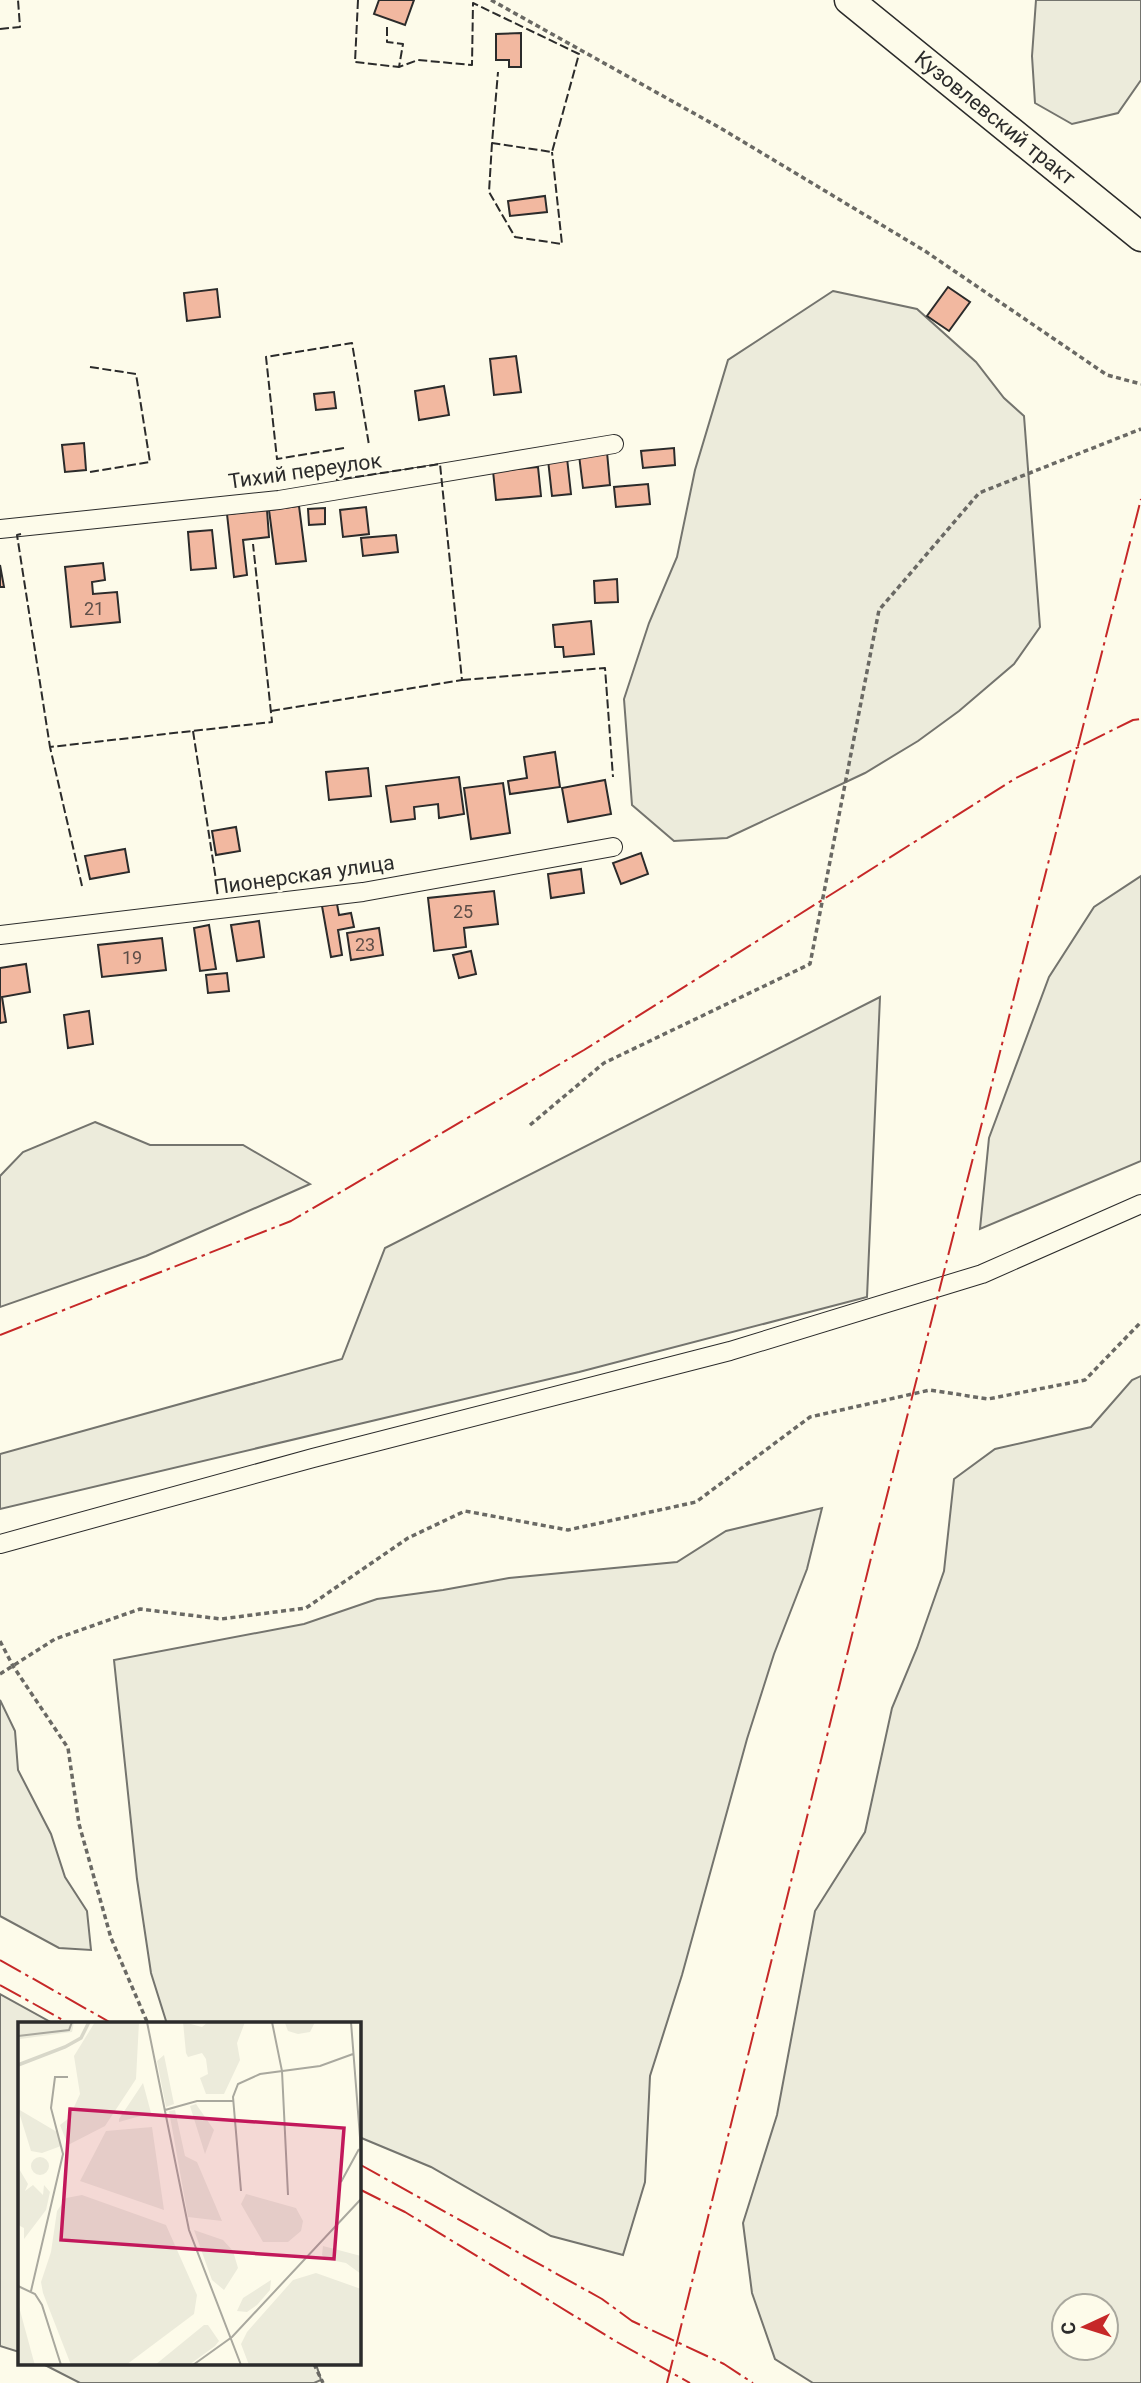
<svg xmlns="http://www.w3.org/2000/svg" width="1141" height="2383" font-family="Roboto,sans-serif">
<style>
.green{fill:#ecebdb;stroke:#74746e;stroke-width:2;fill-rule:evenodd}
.building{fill:#f2b8a0;stroke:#2b2b2b;stroke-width:2}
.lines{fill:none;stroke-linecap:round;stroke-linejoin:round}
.street-casing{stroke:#2b2b2b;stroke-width:20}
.primary-casing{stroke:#2b2b2b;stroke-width:31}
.path{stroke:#6a6964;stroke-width:3.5;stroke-dasharray:5 3.5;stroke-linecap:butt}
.street{stroke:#fdfbea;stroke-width:18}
.primary{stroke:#fdfbea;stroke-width:28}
.fence{stroke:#2b2b2b;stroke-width:2;stroke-dasharray:9 3.5;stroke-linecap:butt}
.power{stroke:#c62828;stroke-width:2;stroke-dasharray:24 5 3.5 5;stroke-linecap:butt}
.labels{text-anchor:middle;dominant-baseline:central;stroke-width:5;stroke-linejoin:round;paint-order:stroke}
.number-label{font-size:18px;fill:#5d4e48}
.street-label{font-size:21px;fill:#2b2b2b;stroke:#fdfbea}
.inset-river{fill:none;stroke:#d8d7c9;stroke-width:3.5}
.inset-road{fill:none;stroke:#a9a89e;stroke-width:2}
.view{fill:#c2185b;fill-opacity:0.15;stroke:#c2185b;stroke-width:3.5}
.inset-edge{fill:none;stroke:#2b2b2b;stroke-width:3.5}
</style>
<rect width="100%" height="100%" fill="#fdfbea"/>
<g class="green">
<path d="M 1036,0 L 1141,0 L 1141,80 L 1118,113 L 1072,124 L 1035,103 L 1032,56 Z"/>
<path d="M 833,291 L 917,309 L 976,362 L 1004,398 L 1024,416 L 1040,627 L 1014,664 L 959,711 L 918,741 L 865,773 L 727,838 L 674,841 L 632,805 L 624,699 L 649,623 L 677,557 L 695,470 L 728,360 Z"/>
<path d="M 1141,876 L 1141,1161 L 980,1229 L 989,1138 L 1049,977 L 1094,907 Z"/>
<path d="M 880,997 L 867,1297 L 579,1372 L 0,1509 L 0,1454 L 342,1359 L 385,1248 Z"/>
<path d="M 95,1122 L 150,1145 L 243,1145 L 310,1184 L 146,1256 L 0,1307 L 0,1176 L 23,1152 Z"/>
<path d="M 1141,1376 L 1141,2383 L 813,2383 L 775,2359 L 752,2293 L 743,2223 L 777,2115 L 815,1911 L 865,1832 L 892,1708 L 917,1648 L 944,1571 L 954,1479 L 995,1449 L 1091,1427 L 1132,1380 ZM 1064,2306 L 1106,2306 L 1106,2348 L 1064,2348 Z"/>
<path d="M 822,1508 L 807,1569 L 774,1654 L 747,1739 L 682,1975 L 650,2076 L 645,2182 L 623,2255 L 551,2236 L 431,2167 L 359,2137 L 359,2024 L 167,2024 L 151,1973 L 137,1879 L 114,1660 L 304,1624 L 377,1599 L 443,1590 L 509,1578 L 677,1562 L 726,1531 Z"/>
<path d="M 0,1700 L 15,1731 L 18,1770 L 51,1834 L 65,1877 L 87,1911 L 91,1950 L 59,1948 L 0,1916 Z"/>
<path d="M 0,1994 L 54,2024 L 19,2024 L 19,2352 L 0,2346 Z"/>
<path d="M 43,2364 L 316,2364 L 321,2380 L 314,2383 L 80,2383 Z"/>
</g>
<g class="building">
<path d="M 379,0 L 414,0 L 405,25 L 374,14 Z"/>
<path d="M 521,33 L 521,67 L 509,67 L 509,60 L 496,60 L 496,34 Z"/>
<path d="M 545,196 L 547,212 L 510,216 L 508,201 Z"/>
<path d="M 948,287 L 970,302 L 949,331 L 927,316 Z"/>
<path d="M 217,289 L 220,317 L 187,321 L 184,293 Z"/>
<path d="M 516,356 L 521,392 L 494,395 L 490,359 Z"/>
<path d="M 444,386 L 449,415 L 419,420 L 415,391 Z"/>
<path d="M 334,392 L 336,408 L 316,410 L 314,394 Z"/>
<path d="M 84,443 L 86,470 L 65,472 L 62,445 Z"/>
<path d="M 674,448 L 675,465 L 643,468 L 641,451 Z"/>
<path d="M 607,452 L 610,485 L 583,488 L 579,455 Z"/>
<path d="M 567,458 L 571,494 L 552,496 L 548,460 Z"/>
<path d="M 538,467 L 541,496 L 496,500 L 493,471 Z"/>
<path d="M 648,484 L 650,504 L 616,507 L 614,487 Z"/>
<path d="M 299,506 L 306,561 L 276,564 L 269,510 Z"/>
<path d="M 366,507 L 369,534 L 343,537 L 340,510 Z"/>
<path d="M 325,508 L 325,524 L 309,525 L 308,509 Z"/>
<path d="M 267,510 L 269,537 L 243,540 L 247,575 L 234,577 L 227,514 Z"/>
<path d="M 212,530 L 216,568 L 191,570 L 188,532 Z"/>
<path d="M 396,535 L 398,552 L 363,556 L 361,538 Z"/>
<path d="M 103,563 L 105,580 L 92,582 L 93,594 L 117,592 L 120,622 L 71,627 L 65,567 Z"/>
<path d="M 0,565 L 4,587 L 0,587 Z"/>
<path d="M 617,579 L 618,602 L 595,603 L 594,581 Z"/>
<path d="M 591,621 L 594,654 L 564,657 L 563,647 L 555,647 L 553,625 Z"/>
<path d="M 555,752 L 560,787 L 510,794 L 508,781 L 527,778 L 524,757 Z"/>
<path d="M 368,768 L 371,796 L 329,800 L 326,772 Z"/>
<path d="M 459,777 L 464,814 L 439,818 L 438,804 L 414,807 L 415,819 L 391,822 L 386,786 Z"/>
<path d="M 605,780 L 611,814 L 568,822 L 562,788 Z"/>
<path d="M 503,783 L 510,833 L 471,839 L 464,788 Z"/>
<path d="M 236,827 L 240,851 L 216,855 L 212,831 Z"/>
<path d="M 125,849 L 129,872 L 90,879 L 85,856 Z"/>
<path d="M 641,853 L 648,874 L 621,884 L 613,863 Z"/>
<path d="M 581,869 L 584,893 L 551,898 L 548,874 Z"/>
<path d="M 494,891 L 498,924 L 464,928 L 466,947 L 434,951 L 428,898 Z"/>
<path d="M 337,904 L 339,915 L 351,913 L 354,927 L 338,930 L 342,955 L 331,957 L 322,906 Z"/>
<path d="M 259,921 L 264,957 L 237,961 L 231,925 Z"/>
<path d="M 209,925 L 216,969 L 200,971 L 194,928 Z"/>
<path d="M 379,928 L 383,955 L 351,960 L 347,933 Z"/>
<path d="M 162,938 L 166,970 L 102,977 L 98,945 Z"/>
<path d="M 471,951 L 476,974 L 459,978 L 453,955 Z"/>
<path d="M 26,964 L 30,992 L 2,997 L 6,1022 L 0,1023 L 0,968 Z"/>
<path d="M 227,973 L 229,991 L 208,993 L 206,975 Z"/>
<path d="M 89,1011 L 93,1044 L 68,1048 L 64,1015 Z"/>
</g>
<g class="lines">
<defs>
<g id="street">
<path d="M 0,529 L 279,500 L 614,444"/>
<path d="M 0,935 L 363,892 L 613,847"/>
<path d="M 0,1544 L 313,1458 L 730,1351 L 982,1274 L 1141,1204"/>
</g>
<path id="primary" d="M 849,0 L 1141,237"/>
</defs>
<use href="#street" class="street-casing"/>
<use href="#primary" class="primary-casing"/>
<g class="path">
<path d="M 491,0 L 722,129 L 925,251 L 1107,375 L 1141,384"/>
<path d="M 530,1125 L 604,1063 L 810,964 L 879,610 L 979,493 L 1141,429"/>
<path d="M 0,1641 L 13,1666 L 68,1748 L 79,1824 L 111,1938 L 148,2024"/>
<path d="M 0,1674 L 55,1639 L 140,1609 L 221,1619 L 306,1608 L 408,1538 L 465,1511 L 568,1530 L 696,1502 L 810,1417 L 930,1390 L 988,1399 L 1085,1380 L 1141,1322"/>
<path d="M 314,2364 L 323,2383"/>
</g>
<use href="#street" class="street"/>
<use href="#primary" class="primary"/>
<g class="fence">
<path d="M 358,0 L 355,62 L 399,67"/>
<path d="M 387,27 L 387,42 L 403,44 L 399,67 L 418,60 L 472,65 L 473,3 L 579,54 L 552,152 L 492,143 L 498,72"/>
<path d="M 0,29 L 20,27 L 18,0"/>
<path d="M 492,143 L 489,192 L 515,237 L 562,244 L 552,152"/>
<path d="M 344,448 L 277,459 L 266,357 L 352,343 L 369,445"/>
<path d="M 90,472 L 150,462 L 136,374 L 90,367"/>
<path d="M 21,534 L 17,535 L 50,747"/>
<path d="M 462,680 L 605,668 L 613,777"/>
<path d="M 271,711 L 462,680 L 440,464 L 336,480"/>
<path d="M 193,731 L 216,880"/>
<path d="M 82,886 L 50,747 L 272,722 L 253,544"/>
</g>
<g class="power">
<path d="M 0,1335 L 291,1221 L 584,1050 L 1016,778 L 1133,720 L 1141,719"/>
<path d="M 0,1960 L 113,2024"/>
<path d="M 0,1985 L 70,2024"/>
<path d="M 359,2164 L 602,2299 L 632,2321 L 724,2364 L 753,2383"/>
<path d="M 359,2189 L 405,2212 L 617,2342 L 690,2383"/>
<path d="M 667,2383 L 870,1562 L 1141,499"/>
</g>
</g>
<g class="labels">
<g class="number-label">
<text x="94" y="608">21</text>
<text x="463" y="911">25</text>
<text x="365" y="944">23</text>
<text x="132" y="957">19</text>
</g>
<g class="street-label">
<text transform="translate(995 118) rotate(39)">Кузовлевский тракт</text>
<text transform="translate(305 471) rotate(-8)">Тихий переулок</text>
<text transform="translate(304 875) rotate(-8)">Пионерская улица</text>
</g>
</g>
<g transform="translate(18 2022)">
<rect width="343" height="343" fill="#fdfbea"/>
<path d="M 0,0 L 56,0 L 54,10 L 2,17 ZM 77,0 L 121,0 L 118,57 L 87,104 L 50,123 L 42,103 L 51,96 L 62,72 L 56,34 ZM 165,0 L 184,5 L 190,0 L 227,0 L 219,21 L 222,38 L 206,72 L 188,72 L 182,56 L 190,52 L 188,37 L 184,31 L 170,35 L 168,31 ZM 297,0 L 292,10 L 280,12 L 270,9 L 267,1 ZM 146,33 L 156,82 L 148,85 L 139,39 ZM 125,61 L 133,91 L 101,100 L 101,97 ZM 178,82 L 196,108 L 187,132 L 172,84 ZM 0,87 L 39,110 L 43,124 L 24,131 L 13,129 ZM 157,88 L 167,134 L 179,140 L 204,199 L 170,195 L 151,89 ZM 134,105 L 146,188 L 62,159 L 88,109 ZM13 144a9 9 0 1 1 18 0a9 9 0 1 1-18 0ZM 0,145 L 10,162 L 7,169 L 15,163 L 25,173 L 26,163 L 32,170 L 28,188 L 6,217 L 6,206 L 0,203 ZM 228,172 L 278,186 L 285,199 L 283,209 L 270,220 L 245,220 L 223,182 ZM 64,173 L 148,203 L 179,273 L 176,292 L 108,343 L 53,343 L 25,271 L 23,260 L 33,230 L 39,189 L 48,176 ZM 176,208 L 205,218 L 215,229 L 220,246 L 206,268 L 194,258 ZM 305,224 L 343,234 L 343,252 L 328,241 L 308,237 L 304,233 ZM 298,251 L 343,267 L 343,343 L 231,343 L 223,322 L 229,310 L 275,258 ZM 253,258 L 252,268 L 239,283 L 229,290 L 219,289 L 225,276 ZM 0,281 L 16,340 L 17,343 L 0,343 ZM 186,303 L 190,303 L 201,319 L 197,324 L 171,343 L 137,343 Z" fill="#ecebdb"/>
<path class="inset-river" d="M 0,43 L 47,25 L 63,16 L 71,0"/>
<path class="inset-road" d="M 129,0 L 171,208 L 223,343M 254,0 L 264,49 L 270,173M 333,0 L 343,128M 0,14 L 51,8 L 54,0M 147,88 L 179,79 L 215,79M 323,160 L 341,127M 223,169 L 215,75 L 220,62 L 242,52 L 302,44 L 335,32M 0,264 L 17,272 L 24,283 L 43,343M 13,269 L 45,132 L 33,86 L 37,55 L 50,55M 175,343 L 214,315 L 343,177"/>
<path class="view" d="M 52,87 L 326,106 L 316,237 L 43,218 Z"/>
<rect width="343" height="343" class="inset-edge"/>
</g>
<g transform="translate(1085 2327) rotate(266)"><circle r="33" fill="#fdfbea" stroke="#a9a89e" stroke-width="2"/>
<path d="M0-5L12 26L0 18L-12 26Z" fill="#c62828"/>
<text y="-10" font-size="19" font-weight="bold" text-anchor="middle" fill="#2b2b2b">С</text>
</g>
</svg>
